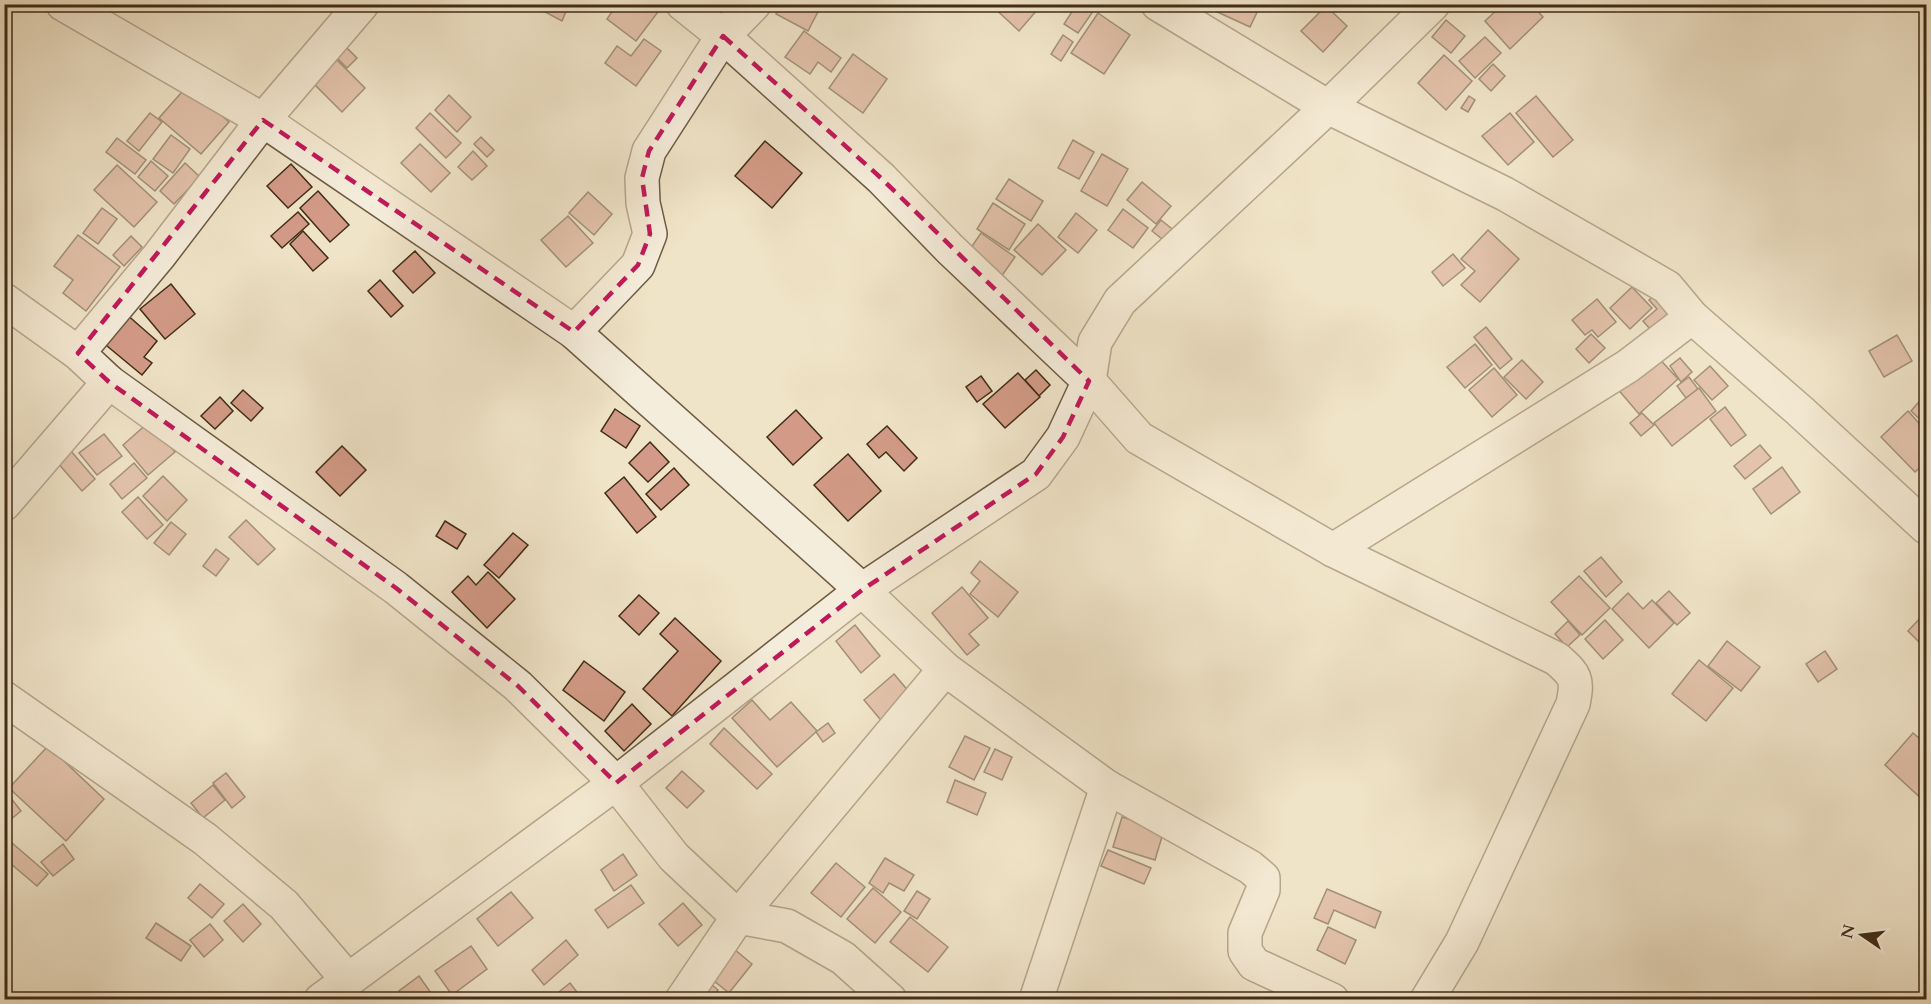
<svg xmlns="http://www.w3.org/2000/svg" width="1931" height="1004" font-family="Cardo,serif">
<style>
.building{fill:#d39b87;stroke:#412d17;stroke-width:1.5}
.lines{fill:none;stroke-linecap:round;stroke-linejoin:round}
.minor-casing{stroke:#6d5b43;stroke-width:36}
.minor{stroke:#f5eddb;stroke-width:33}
.marked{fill:none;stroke:#c2185b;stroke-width:4.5;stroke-dasharray:12 8;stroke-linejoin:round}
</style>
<rect width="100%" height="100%" fill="#f0e4c8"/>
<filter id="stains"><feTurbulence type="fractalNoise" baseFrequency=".00333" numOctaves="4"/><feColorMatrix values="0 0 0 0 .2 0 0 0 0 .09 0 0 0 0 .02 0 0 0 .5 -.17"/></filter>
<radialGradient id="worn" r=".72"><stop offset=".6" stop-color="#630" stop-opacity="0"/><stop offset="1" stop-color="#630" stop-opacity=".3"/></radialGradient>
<g class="building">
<path d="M 548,4 L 569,4 L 562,21 L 545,12 Z"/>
<path d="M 617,4 L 648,4 L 658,12 L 636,41 L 607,19 Z"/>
<path d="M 781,4 L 822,4 L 808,31 L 776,14 Z"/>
<path d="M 990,4 L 1034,4 L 1038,9 L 1019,31 Z"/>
<path d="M 1077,4 L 1086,4 L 1094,10 L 1078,33 L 1064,24 Z"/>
<path d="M 1215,4 L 1261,4 L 1250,27 L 1213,10 Z"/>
<path d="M 1503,4 L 1531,4 L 1543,17 L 1510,49 L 1485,21 Z"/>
<path d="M 1326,6 L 1347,26 L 1323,52 L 1301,31 Z"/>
<path d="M 1098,13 L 1130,35 L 1104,74 L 1071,53 Z"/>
<path d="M 1446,20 L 1465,36 L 1451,53 L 1432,37 Z"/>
<path d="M 804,31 L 841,58 L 831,72 L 818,62 L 810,74 L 785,57 Z"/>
<path d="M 1063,35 L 1073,42 L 1061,61 L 1051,54 Z"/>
<path d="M 1485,37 L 1501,53 L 1475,78 L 1459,61 Z"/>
<path d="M 644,39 L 661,51 L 636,86 L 605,63 L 617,46 L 631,56 Z"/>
<path d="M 344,45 L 357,58 L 347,68 L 334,55 Z"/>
<path d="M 853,54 L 887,79 L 863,113 L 829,88 Z"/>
<path d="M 1444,55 L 1472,81 L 1446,110 L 1418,83 Z"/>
<path d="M 336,59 L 365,88 L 342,112 L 313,83 Z"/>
<path d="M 1493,64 L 1505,76 L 1491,91 L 1479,79 Z"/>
<path d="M 188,85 L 229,122 L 201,154 L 159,118 Z"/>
<path d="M 449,95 L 471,117 L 457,132 L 435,110 Z"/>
<path d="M 1469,96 L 1475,100 L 1468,112 L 1461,108 Z"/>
<path d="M 1536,96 L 1573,140 L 1553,157 L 1516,113 Z"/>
<path d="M 150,113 L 162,122 L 139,151 L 127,141 Z"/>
<path d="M 430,113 L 461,143 L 446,158 L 416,128 Z"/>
<path d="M 1510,113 L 1534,142 L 1508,165 L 1482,136 Z"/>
<path d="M 171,135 L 190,149 L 173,173 L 153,159 Z"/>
<path d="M 481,137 L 494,150 L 487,157 L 474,144 Z"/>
<path d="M 117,138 L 146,160 L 135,174 L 106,152 Z"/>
<path d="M 1073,140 L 1094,152 L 1079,179 L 1058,168 Z"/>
<path d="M 765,141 L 802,173 L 772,208 L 735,176 Z"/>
<path d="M 420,144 L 450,173 L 431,192 L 401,163 Z"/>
<path d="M 473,151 L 487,166 L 472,180 L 458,167 Z"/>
<path d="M 1102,154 L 1128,169 L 1107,206 L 1081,191 Z"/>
<path d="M 151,161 L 168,176 L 155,191 L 138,177 Z"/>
<path d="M 185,163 L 200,177 L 174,204 L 160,191 Z"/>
<path d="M 291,164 L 312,187 L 288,208 L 267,186 Z"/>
<path d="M 117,165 L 157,202 L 134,227 L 94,190 Z"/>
<path d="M 1009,179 L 1043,201 L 1031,221 L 996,199 Z"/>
<path d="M 1142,182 L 1171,206 L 1156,224 L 1127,200 Z"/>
<path d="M 318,191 L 349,225 L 330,242 L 300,208 Z"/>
<path d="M 588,192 L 612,214 L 594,235 L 569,213 Z"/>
<path d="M 993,203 L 1025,224 L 1009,250 L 977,229 Z"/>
<path d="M 102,208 L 117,219 L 98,244 L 83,233 Z"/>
<path d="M 1123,209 L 1148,228 L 1133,248 L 1108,230 Z"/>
<path d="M 298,212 L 309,224 L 282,248 L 271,236 Z"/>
<path d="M 1076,213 L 1097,230 L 1078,253 L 1058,237 Z"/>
<path d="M 568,216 L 593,243 L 566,267 L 541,240 Z"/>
<path d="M 1161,220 L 1176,232 L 1167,243 L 1152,231 Z"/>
<path d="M 1038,224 L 1066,250 L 1042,275 L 1014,250 Z"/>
<path d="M 1488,230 L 1519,259 L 1480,302 L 1461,285 L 1475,271 L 1461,259 Z"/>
<path d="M 303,231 L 328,258 L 313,271 L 290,244 Z"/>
<path d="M 981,233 L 1015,257 L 1001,277 L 968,252 Z"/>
<path d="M 78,235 L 120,267 L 86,311 L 63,293 L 73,280 L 54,266 Z"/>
<path d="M 131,236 L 142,247 L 124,266 L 113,255 Z"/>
<path d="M 415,251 L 435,273 L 413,293 L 393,271 Z"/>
<path d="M 1453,254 L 1465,268 L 1443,286 L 1432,272 Z"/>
<path d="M 380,280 L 403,306 L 391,317 L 368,291 Z"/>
<path d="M 171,284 L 195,314 L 165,339 L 140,309 Z"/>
<path d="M 1632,287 L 1652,308 L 1630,329 L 1610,308 Z"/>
<path d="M 1664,288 L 1686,315 L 1658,338 L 1643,321 L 1657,309 L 1649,300 Z"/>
<path d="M 1597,299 L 1616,322 L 1598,337 L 1592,330 L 1585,335 L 1572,320 Z"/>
<path d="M 125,313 L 157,341 L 144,357 L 152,363 L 142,375 L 101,341 Z"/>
<path d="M 1486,327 L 1512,359 L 1500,369 L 1474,337 Z"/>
<path d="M 1591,334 L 1605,348 L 1589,363 L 1576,349 Z"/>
<path d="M 1897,335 L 1912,361 L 1884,377 L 1869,351 Z"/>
<path d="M 1475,344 L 1492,365 L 1465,388 L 1447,367 Z"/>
<path d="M 1654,353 L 1678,379 L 1639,414 L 1616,387 Z"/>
<path d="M 1680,358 L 1692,372 L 1681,382 L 1670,366 Z"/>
<path d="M 1522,360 L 1543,382 L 1526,399 L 1504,377 Z"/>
<path d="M 1710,366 L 1728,386 L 1712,400 L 1694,380 Z"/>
<path d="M 1494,368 L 1517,395 L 1492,417 L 1469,390 Z"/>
<path d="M 1036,370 L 1050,385 L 1039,396 L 1025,380 Z"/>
<path d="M 1018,373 L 1040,397 L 1005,428 L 983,404 Z"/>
<path d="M 981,376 L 992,391 L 977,402 L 966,387 Z"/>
<path d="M 1689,377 L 1698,389 L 1686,398 L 1677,386 Z"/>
<path d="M 1699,388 L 1716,411 L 1672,446 L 1654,423 Z"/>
<path d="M 243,390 L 263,408 L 251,421 L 231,403 Z"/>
<path d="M 1924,396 L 1926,399 L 1926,425 L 1911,411 Z"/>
<path d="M 220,397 L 233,411 L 215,429 L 201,416 Z"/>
<path d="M 1725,407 L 1746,435 L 1731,446 L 1710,419 Z"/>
<path d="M 615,409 L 640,426 L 626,448 L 601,431 Z"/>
<path d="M 796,410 L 822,438 L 793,465 L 767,437 Z"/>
<path d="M 1908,411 L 1926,431 L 1926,462 L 1915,472 L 1881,437 Z"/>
<path d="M 1642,413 L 1654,425 L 1641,436 L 1630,423 Z"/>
<path d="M 149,422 L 175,452 L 148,475 L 123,445 Z"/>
<path d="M 887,426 L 917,458 L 904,471 L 886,452 L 879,458 L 867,444 Z"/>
<path d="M 104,434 L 122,456 L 97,475 L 79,453 Z"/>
<path d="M 650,442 L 669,462 L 648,482 L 629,463 Z"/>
<path d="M 1760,445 L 1771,458 L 1745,479 L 1734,466 Z"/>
<path d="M 342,446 L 366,470 L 340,496 L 316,472 Z"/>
<path d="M 70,450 L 95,479 L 82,491 L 57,462 Z"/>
<path d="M 848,454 L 881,491 L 848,521 L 814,485 Z"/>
<path d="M 134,463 L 147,478 L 122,499 L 110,484 Z"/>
<path d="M 1782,467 L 1800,492 L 1771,514 L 1753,489 Z"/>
<path d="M 674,468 L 689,485 L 661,510 L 646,494 Z"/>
<path d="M 163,476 L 187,500 L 167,521 L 143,496 Z"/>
<path d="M 624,477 L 656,517 L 637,533 L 605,493 Z"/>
<path d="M 138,497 L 163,525 L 147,539 L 122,512 Z"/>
<path d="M 246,520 L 275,549 L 258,565 L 229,537 Z"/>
<path d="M 445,521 L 466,534 L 457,549 L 436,536 Z"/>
<path d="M 171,522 L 186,534 L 169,555 L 154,543 Z"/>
<path d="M 513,533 L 528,545 L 499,578 L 484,565 Z"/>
<path d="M 216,549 L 229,559 L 216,576 L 203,566 Z"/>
<path d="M 1601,557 L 1622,582 L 1606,597 L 1584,571 Z"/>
<path d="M 980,561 L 1018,592 L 998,617 L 970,594 L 980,581 L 971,573 Z"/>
<path d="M 488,572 L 515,599 L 487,628 L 452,592 L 468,576 L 476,585 Z"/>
<path d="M 1579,576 L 1610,608 L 1582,635 L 1551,602 Z"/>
<path d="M 962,587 L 988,618 L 969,634 L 979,645 L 967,655 L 932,613 Z"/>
<path d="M 1669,591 L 1690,613 L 1677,625 L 1656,603 Z"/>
<path d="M 1628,593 L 1643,609 L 1652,600 L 1674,623 L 1649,648 L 1612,609 Z"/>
<path d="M 639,595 L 659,613 L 639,635 L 619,616 Z"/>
<path d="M 1926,612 L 1926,649 L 1908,631 Z"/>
<path d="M 675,618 L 721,661 L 672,716 L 643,689 L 678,651 L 660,634 Z"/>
<path d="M 1605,620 L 1623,640 L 1603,659 L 1585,639 Z"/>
<path d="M 1568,621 L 1580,635 L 1567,647 L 1555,634 Z"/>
<path d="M 855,625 L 880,656 L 861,673 L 836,641 Z"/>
<path d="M 1727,641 L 1760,667 L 1741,691 L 1708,666 Z"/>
<path d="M 1825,651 L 1837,669 L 1818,682 L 1806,664 Z"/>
<path d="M 1699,660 L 1733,688 L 1706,721 L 1672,694 Z"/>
<path d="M 584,661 L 625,692 L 604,721 L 563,690 Z"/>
<path d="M 894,674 L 915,699 L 885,725 L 864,700 Z"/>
<path d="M 752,700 L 770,720 L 791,702 L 817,731 L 777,767 L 732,718 Z"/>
<path d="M 632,704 L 651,724 L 624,751 L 605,731 Z"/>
<path d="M 828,723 L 835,733 L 823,742 L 816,732 Z"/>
<path d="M 724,728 L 772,774 L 757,789 L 710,744 Z"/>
<path d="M 1913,733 L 1926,744 L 1925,802 L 1885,765 Z"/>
<path d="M 965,736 L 990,748 L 974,780 L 949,767 Z"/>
<path d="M 48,746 L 104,799 L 66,841 L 9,788 Z"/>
<path d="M 995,749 L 1012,757 L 1002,780 L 984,772 Z"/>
<path d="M 682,771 L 704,791 L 687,808 L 666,788 Z"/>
<path d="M 226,773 L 245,797 L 232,808 L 213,783 Z"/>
<path d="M 955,780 L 986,793 L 977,815 L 947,802 Z"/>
<path d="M 213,785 L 225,800 L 203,818 L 191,803 Z"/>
<path d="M 10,797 L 21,811 L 4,825 L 4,801 Z"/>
<path d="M 1122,817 L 1164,830 L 1155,860 L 1113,847 Z"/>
<path d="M 4,836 L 48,874 L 37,886 L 4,858 Z"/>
<path d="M 63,844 L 74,859 L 53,876 L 41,862 Z"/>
<path d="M 1108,850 L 1151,868 L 1144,884 L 1101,866 Z"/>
<path d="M 623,854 L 637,875 L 614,891 L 601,870 Z"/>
<path d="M 885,858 L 914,875 L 904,891 L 889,883 L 883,893 L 869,883 Z"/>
<path d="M 836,863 L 865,887 L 841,917 L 811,893 Z"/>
<path d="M 200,884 L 224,904 L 212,918 L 188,898 Z"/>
<path d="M 631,885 L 644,903 L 608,928 L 595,910 Z"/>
<path d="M 873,888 L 901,912 L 875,943 L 847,919 Z"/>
<path d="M 1327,889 L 1381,912 L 1375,928 L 1334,910 L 1328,924 L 1314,918 Z"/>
<path d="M 917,891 L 930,899 L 917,919 L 904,911 Z"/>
<path d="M 511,892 L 533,918 L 498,946 L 477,919 Z"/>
<path d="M 683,903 L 702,925 L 678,946 L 659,924 Z"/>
<path d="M 243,904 L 261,924 L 243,942 L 224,921 Z"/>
<path d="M 910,917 L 948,947 L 928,972 L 890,942 Z"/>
<path d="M 156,923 L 191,946 L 181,961 L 146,938 Z"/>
<path d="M 210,924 L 223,940 L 204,957 L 190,940 Z"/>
<path d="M 1328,927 L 1356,940 L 1345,964 L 1317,950 Z"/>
<path d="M 566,940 L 578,955 L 544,985 L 532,970 Z"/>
<path d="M 728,944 L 752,964 L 729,993 L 704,973 Z"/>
<path d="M 471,946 L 487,969 L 452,995 L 435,971 Z"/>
<path d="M 419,976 L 436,1000 L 406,1000 L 399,991 Z"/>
<path d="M 705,979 L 718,990 L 710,1000 L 688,1000 Z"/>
<path d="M 570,983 L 583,1000 L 549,1000 Z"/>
</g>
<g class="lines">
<defs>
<g id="minor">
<path d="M 63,4 L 263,120 L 574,332 L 862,590 L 945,669 L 1107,787 L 1250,867 L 1263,878 L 1263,890 L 1245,933 L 1245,951 L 1254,964 L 1332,1000"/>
<path d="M 683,4 L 723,36 L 881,178 L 950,249 L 1089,381 L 1139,438 L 1333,550 L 1557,659 C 1576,676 1578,679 1573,704 L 1462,942 L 1427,1000"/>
<path d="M 1158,4 L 1328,107 L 1505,194 L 1667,287 L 1692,317 L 1628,366 L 1333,550"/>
<path d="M 4,300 L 78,353 L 109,382 L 396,588 L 518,686 L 616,783 L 674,857 L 738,917 L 787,926 L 843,958 L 890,1000"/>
<path d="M 1692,317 L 1800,411 L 1926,527"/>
<path d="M 574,332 L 638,265 L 650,234 L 643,203 L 642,178 L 649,151 L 723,36 L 754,4"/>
<path d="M 78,353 L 159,256 L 263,120 L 362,4"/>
<path d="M 4,504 L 109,382"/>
<path d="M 4,698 L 205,839 L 284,905 L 348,980"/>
<path d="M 321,1000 L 616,783 L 862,590 L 1036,474 L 1063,437 L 1089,381 L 1095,342 L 1120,301 L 1328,107 L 1433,4"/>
<path d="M 682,1000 L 738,917 L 945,669"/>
<path d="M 1036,1000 L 1107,787"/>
</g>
</defs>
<use href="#minor" class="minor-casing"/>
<use href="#minor" class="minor"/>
</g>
<path d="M0 0H1931V1004H0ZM 723,36 L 881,178 L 1089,381 L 1063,437 L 1036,474 L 862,590 L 616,783 L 518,686 L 396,588 L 109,382 L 78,353 L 263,120 L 574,332 L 638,265 L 650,234 L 642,178 L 649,151 Z" fill="#f0e4c8" fill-opacity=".55" fill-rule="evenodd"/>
<path class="marked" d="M 723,36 L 881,178 L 1089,381 L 1063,437 L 1036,474 L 862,590 L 616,783 L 518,686 L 396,588 L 109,382 L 78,353 L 263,120 L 574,332 L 638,265 L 650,234 L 642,178 L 649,151 Z"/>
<rect width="1931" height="1004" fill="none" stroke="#f0e4c8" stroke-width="24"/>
<rect x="6" y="6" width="1919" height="992" fill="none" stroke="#412d17" stroke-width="3"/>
<rect x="12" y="12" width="1907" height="980" fill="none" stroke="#412d17" stroke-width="1.5"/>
<g transform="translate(1862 935) rotate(284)" stroke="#f5eddb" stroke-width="4.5" paint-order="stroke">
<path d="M0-4.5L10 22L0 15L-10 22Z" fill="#412d17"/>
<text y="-9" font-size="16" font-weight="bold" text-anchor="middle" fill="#412d17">N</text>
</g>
<rect width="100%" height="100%" filter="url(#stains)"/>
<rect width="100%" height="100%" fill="url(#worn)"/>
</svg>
